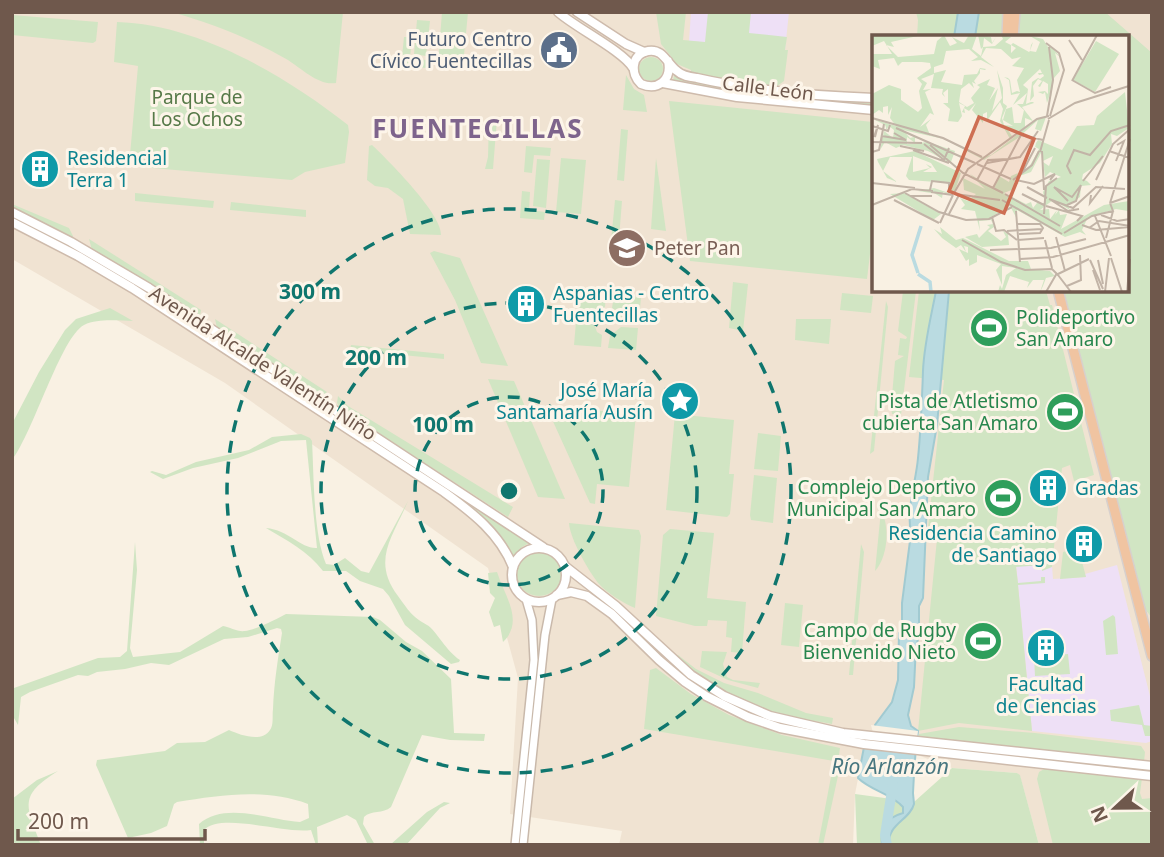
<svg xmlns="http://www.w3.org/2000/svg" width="1164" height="857" font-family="'Noto Sans',sans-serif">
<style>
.residential{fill:#f0e3d2;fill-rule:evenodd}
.education{fill:#eee0f6}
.green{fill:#d1e5c3}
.water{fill:#badbe1;stroke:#a1cad1;stroke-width:2}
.pier{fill:#f9f1e3}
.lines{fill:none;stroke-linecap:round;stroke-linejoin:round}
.river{stroke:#badbe1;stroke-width:10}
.tertiary-casing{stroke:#c9b9ab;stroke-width:10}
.secondary-casing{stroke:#cebbac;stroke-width:11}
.trunk-casing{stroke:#d7d0cd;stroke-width:12}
.tertiary{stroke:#fff;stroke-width:7}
.secondary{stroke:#fff;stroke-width:8}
.trunk{stroke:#f0c4a1;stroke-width:9}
.ring{fill:none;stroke:#0f766e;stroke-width:3.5;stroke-dasharray:12 9}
.labels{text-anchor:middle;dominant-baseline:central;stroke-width:6;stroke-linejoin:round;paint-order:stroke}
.service-label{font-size:19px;fill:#4e5e75;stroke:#fdf5e9;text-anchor:end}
.street-label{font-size:19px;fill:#6f584c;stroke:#fdf5e9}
.park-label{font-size:19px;fill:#567948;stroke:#fdf5e9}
.culture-label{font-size:19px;fill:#0d838f;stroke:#fdf5e9;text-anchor:start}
.education-label{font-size:19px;fill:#785e54;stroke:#fdf5e9;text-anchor:start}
.leisure-label{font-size:19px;fill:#27864d;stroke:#fdf5e9;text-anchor:end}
.water-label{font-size:21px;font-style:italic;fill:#487780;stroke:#fdf5e9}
.district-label{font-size:26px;font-weight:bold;letter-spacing:2px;fill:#7e648c;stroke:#fdf5e9}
.inset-river{fill:none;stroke:#badbe1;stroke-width:3.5}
.inset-road{fill:none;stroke:#c2b4a7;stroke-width:2}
.view{fill:#ce6f53;fill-opacity:0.15;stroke:#ce6f53;stroke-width:3.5}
.inset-edge{fill:none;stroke:#6f584c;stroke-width:3.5}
.centre{fill:#0f766e;stroke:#fdf5e9;stroke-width:3.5}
.ring-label{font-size:21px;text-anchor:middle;font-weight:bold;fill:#0f766e;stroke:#fdf5e9;stroke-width:6;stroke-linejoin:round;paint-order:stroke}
</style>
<rect width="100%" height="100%" fill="#f9f1e3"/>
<path class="residential" d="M 12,12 L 1152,12 L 1152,845 L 1039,845 L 1020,776 L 1017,773 L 952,768 L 915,754 L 864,748 L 855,794 L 853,845 L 619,845 L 622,831 L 510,814 L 518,678 L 488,568 L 225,383 L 12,259 ZM 874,37 L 1127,37 L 1127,290 L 874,290 Z"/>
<g class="education">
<path d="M 691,12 L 789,12 L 785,50 L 689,41 Z"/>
<path d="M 1016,564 L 1052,566 L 1053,579 L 1086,577 L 1085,574 L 1117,565 L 1152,704 L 1152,741 L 1146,743 L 1032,731 Z"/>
</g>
<g class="green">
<path d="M 171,12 L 343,12 L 336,83 C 319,86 302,69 288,60 C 251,39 212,23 171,12 Z"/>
<path d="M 442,12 L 468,12 L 463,66 L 438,64 Z"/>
<path d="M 656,12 L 686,12 L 683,40 L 705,42 L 708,12 L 751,12 L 749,33 L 787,37 L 785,50 L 788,50 L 784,81 L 776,87 L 718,79 L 691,72 L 691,70 L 677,64 L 661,44 Z"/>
<path d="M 916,12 L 958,12 L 954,37 L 917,37 L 918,20 Z"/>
<path d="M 979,12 L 1004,12 L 1003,37 L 975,37 Z"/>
<path d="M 1018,12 L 1105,12 L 1152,53 L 1152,618 L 1145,609 L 1064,291 L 1127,290 L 1127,37 L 1017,37 Z"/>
<path d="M 12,15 L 98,22 L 96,41 L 93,43 L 12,35 Z"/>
<path d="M 417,20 L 430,21 L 426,56 L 414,54 Z"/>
<path d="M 117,22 C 198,24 286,76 348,125 L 349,132 L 345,163 L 305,172 L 292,180 L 129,166 L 138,66 L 114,62 Z"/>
<path d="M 404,37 L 412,37 L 410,58 L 426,60 L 426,68 L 401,66 Z"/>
<circle cx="651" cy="69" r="12"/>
<path d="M 626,75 L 634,89 L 644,95 L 647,112 L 623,110 Z"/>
<path d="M 674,75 L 713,86 L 743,91 L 873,103 L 873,107 L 717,91 L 673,81 Z"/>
<path d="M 669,101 L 873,122 L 874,221 L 867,279 L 690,261 Z"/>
<path d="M 489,118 L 497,119 L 493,169 L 485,169 L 488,157 Z"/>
<path d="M 621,129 L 628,130 L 624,181 L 617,180 Z"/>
<path d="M 372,145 C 387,159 443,215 441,235 L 410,234 L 403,199 L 388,188 L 375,186 L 367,180 L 369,146 Z"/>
<path d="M 526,146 L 551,148 L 550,156 L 534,155 L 532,173 L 524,172 Z"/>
<path d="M 561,158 L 586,160 L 581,214 L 556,212 Z"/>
<path d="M 656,158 L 666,231 L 651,229 Z"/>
<path d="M 537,159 L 550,160 L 546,208 L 533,206 Z"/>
<path d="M 522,191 L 530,192 L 529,210 L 545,212 L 544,220 L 520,218 Z"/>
<path d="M 135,193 L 214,201 L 213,208 L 135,201 Z"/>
<path d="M 615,200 L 622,201 L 618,251 L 610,251 Z"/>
<path d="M 231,202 L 306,210 L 306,217 L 230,210 Z"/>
<path d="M 12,204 L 69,228 L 73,236 L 72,239 L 12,209 Z"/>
<path d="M 12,216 L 125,277 L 531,542 L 522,547 L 513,556 L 490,524 L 451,492 L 130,282 Z"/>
<path d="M 89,239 L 201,310 L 200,316 L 92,250 Z"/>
<path d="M 434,251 L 460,258 L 508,366 L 481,363 L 455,300 L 430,253 Z"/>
<path d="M 733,282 L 748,284 L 743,331 L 729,328 Z"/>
<path d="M 903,291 L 916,291 L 901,415 L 892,414 L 891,408 L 895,361 L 904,356 L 898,355 L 900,338 L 906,339 L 907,337 L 898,331 Z"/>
<path d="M 919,291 L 1046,291 L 1050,305 L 1052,305 L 1094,475 L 1074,481 L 1070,465 L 1062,468 L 1052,567 L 1042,571 L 1042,565 L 1016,567 L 1018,583 L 1041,581 L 1041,577 L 1045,577 L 1045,583 L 1018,585 L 1032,731 L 959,723 L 918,731 L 937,539 L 927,537 L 944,380 L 909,377 Z"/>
<path d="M 579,292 L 606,295 L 605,307 L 599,310 L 594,316 L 577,315 Z"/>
<path d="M 842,293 L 873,296 L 871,313 L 840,310 Z"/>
<path d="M 614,295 L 641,297 L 639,321 L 621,319 L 618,312 L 612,308 Z"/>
<path d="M 886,301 L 888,307 L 874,451 L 870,454 Z"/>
<path d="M 110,308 L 133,321 C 118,321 99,318 84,325 C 61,337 33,433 12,460 L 13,422 L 39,372 L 65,330 L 76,319 Z"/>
<path d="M 215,319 L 327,392 L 322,396 L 217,328 Z"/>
<path d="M 796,319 L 831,319 L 829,344 L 795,340 Z"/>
<path d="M 576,322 L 594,324 L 597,332 L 602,335 L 601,347 L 574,345 Z"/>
<path d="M 621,327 L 638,328 L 636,350 L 608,348 L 610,336 Z"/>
<path d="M 351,345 L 444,354 L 444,359 L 350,350 Z"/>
<path d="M 488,379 L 514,381 L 565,499 L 538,497 Z"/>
<path d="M 338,396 L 348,406 L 513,507 L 508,517 L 340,408 L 337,403 Z"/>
<path d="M 546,406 L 636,414 L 629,487 L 597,484 L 595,504 L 590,503 Z"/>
<path d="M 675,414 L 734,420 L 729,474 L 734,474 L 730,514 L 727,517 L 666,510 Z"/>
<path d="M 758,433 L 781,436 L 778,471 L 754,469 Z"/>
<path d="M 301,434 L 310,438 L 312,441 C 314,476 313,533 326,564 L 334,565 L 345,558 L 361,571 L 369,573 L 408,501 C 393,537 371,560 398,596 C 409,611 411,616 427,625 C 436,630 446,651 460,660 L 459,662 L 451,664 L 405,625 L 389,596 L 383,589 L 360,581 L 346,571 L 323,571 C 308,551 286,540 266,528 C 289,530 301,549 317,548 L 306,440 L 281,441 L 238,458 L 193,468 L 163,479 L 150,472 L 152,471 L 166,475 L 196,462 L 249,450 L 272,437 Z"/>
<path d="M 754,475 L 777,478 L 773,523 L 751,520 L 750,515 Z"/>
<path d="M 881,510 C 890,526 888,557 875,571 Z"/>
<path d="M 569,523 L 639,530 L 641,536 L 635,608 C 623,603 607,593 598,583 C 588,570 570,539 569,523 Z"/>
<path d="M 670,529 L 714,533 L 707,598 L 746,602 L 742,653 L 731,652 L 732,638 L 726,637 L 727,621 L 708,620 L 707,626 L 695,626 L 656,616 L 663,535 Z"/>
<path d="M 135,542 L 137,570 L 130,648 L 133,657 L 180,652 L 223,626 C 230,627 237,632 245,631 C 253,631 279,618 286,614 L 373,617 L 380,620 L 406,642 L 422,651 L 451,679 L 454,733 L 485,734 L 484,741 L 450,740 L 422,735 L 391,807 C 383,814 371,810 364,817 L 363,824 L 375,845 L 368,845 L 356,820 L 347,815 L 317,827 L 318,845 L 316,845 L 311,830 C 283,834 222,812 204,830 L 204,845 L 200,845 L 199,824 C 225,801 269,820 300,822 L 309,818 L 308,804 C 265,788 221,795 177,802 L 174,804 L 167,826 L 151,833 L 128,838 L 96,765 L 97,760 L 165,751 L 177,743 L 205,742 L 229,730 C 240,735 262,743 270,730 C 274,725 272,715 273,709 C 274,683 278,658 282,633 L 281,629 L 277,628 L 248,637 L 224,639 L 169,665 L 151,663 L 125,669 L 97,672 L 88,676 L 78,675 L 30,692 L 21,697 L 18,725 L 14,718 L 14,688 L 98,658 L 120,657 L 127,651 Z"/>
<path d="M 861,544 L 864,552 L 853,675 L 849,675 Z"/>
<path d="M 1073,549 L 1076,559 L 1081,558 L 1086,577 L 1060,579 L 1063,552 Z"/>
<circle cx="539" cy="573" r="23"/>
<path d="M 497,572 C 504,595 525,621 503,642 L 500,625 L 494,627 L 489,612 L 495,598 L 490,593 L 488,573 Z"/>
<path d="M 785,603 L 803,605 L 799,647 L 781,645 Z"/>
<path d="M 1113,615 L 1115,617 L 1118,654 L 1106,655 L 1103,621 Z"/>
<path d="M 702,651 L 727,652 L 723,664 L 727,677 L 733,680 L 760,683 L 758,688 L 728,680 L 700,667 Z"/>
<path d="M 1068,654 L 1070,674 L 1035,676 L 1034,657 Z"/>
<path d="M 678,655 L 696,669 L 724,683 L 758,693 L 806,713 L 833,718 L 832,724 C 814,720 800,721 781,715 C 742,703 707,683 675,658 Z"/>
<path d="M 656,668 L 691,694 L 729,715 L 782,735 L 840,748 L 838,761 L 841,762 L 823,845 L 818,845 L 834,761 L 644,729 L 650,670 Z"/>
<path d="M 1139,705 L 1144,725 L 1152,726 L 1152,736 L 1145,736 L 1142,725 L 1111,721 L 1110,710 Z"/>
<path d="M 959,727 L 1035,733 L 1141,746 L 1145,752 L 1144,762 L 919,737 L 919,734 Z"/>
<path d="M 952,768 L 1017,773 L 1020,775 L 1039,845 L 857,845 L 855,794 L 914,802 Z"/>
<path d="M 1046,768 L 1142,778 L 1140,793 L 1142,799 L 1152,798 L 1152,845 L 1053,845 L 1037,779 L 1039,772 Z"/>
<path d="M 58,771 C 18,796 26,805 41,845 L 12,845 L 12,799 L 37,780 Z"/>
<path d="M 444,802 L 450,803 L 440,808 L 406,845 L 390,845 L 427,812 Z"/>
</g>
<g class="water">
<path d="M 958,12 L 979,12 L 975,37 L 954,37 Z"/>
<path d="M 936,291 L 949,291 L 937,425 L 928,477 L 923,598 L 919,606 L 919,637 L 916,645 L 914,687 L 908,715 L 911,726 L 918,731 C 915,752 914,772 913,793 C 913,794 914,803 914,804 C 910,820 887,824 889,845 L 882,845 C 880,827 886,818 903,813 L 903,807 C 891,793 871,791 858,778 L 864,747 L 879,743 L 875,725 L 892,702 L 898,680 L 899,633 L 902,631 L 902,603 L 911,533 C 906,509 916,482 918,458 C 921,429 922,400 923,371 C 924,344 931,317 936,291 Z"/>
</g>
<path class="pier" d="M 871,725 L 918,731 L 915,754 L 864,747 L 875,741 Z"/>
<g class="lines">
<path class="river" d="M 887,845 L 885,835 L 893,784"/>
<defs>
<g id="tertiary">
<path d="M 515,845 L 534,660 L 532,620 L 526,599"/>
<path d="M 523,845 L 545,635 L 552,599"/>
</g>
<g id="secondary">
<path d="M 558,12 C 576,28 623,51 633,68"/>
<path d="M 577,12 L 626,44 L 644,52"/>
<path d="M 668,61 C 672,80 658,91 641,84 C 630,74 631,54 648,51 C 663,48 667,64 677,71 C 682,76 690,77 697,78 C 754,91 815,96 874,98"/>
<path d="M 663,83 L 737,97 L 874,110"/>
<path d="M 12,212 L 71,242 L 149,288 L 543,547"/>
<path d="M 12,222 L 78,256 L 132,288 L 444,492 C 473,513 500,534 513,567"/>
<circle cx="539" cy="575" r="27"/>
<path d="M 566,567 L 616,606 L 691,675 L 724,696 L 770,716 L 843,733 L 1152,766"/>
<path d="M 557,595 L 571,592 L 587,596 L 612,614 L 659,660 L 685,682 L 706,696 L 748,717 L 780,728 L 864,744 L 1152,776"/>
</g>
<g id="trunk">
<path d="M 1007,37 L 1008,12"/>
<path d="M 1013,37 L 1015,12"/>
<path d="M 1058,290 L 1152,656"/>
</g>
</defs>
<use href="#tertiary" class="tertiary-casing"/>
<use href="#secondary" class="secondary-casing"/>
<use href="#trunk" class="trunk-casing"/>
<use href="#tertiary" class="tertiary"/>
<use href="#secondary" class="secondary"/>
<use href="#trunk" class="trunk"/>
</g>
<g class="ring">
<circle cx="509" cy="491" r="94"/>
<circle cx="509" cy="491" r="188"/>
<circle cx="509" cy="491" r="282"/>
</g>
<defs>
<symbol id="civic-disc" viewBox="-11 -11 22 22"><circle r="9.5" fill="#5c6f8a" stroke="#fdf5e9"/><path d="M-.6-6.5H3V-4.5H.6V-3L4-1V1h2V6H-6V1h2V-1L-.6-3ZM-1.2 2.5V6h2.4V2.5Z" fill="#fff"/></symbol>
<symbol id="building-disc" viewBox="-11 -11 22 22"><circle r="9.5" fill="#0f9aa8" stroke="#fdf5e9"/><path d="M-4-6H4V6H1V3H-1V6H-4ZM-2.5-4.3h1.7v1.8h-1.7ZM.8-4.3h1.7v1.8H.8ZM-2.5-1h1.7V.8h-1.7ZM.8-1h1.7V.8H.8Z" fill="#fff"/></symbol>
<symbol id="school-disc" viewBox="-11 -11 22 22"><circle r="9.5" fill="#8d6e63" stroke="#fdf5e9"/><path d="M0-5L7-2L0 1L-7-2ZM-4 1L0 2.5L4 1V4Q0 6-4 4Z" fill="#fff"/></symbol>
<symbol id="stadium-disc" viewBox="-11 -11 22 22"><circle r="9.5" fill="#2e9e5b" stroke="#fdf5e9"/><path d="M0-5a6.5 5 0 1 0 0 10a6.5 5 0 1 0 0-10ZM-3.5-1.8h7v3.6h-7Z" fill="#fff"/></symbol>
<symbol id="sight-disc" viewBox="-11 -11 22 22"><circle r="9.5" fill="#0f9aa8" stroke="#fdf5e9"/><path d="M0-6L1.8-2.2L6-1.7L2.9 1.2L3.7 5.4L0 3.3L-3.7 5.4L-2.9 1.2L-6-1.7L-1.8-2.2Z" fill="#fff"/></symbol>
</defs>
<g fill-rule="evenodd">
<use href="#civic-disc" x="537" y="28" width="44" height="44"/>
<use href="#building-disc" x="18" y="147" width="44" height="44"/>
<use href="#school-disc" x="605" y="226" width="44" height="44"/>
<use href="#building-disc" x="504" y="282" width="44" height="44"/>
<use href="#stadium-disc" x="967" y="306" width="44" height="44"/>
<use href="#sight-disc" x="658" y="379" width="44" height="44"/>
<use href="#stadium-disc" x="1043" y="390" width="44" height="44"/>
<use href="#building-disc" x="1026" y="466" width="44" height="44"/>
<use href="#stadium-disc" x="981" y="476" width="44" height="44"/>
<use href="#building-disc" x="1062" y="522" width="44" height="44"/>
<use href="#stadium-disc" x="961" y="619" width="44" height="44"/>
<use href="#building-disc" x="1024" y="626" width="44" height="44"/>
</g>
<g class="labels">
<g class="service-label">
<text x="532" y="39">Futuro Centro<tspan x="532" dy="22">Cívico Fuentecillas</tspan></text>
</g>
<g class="street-label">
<text transform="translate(768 88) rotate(7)">Calle León</text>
<text transform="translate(263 363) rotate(33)">Avenida Alcalde Valentín Niño</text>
</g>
<g class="park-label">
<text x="197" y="97">Parque de<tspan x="197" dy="22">Los Ochos</tspan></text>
</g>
<g class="culture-label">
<text x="67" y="158">Residencial<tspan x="67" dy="22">Terra 1</tspan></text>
<text x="553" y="293">Aspanias - Centro<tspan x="553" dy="22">Fuentecillas</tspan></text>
<text x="653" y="390" text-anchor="end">José María<tspan x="653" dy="22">Santamaría Ausín</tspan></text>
<text x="1075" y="488">Gradas</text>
<text x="1057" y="533" text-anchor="end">Residencia Camino<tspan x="1057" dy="22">de Santiago</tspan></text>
<text x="1046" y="684" text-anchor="middle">Facultad<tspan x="1046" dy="22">de Ciencias</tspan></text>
</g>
<g class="education-label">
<text x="654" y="248">Peter Pan</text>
</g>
<g class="leisure-label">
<text x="1016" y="317" text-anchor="start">Polideportivo<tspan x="1016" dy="22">San Amaro</tspan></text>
<text x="1038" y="401">Pista de Atletismo<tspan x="1038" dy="22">cubierta San Amaro</tspan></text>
<text x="976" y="487">Complejo Deportivo<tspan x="976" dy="22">Municipal San Amaro</tspan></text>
<text x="956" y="630">Campo de Rugby<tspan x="956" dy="22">Bienvenido Nieto</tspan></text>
</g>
<g class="water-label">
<text x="890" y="766">Río Arlanzón</text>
</g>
<g class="district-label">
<text x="478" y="128">FUENTECILLAS</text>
</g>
</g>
<g transform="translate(872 35)">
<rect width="257" height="257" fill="#f9f1e3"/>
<path d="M 0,0 L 50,0 L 19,7 L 22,12 L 14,10 L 26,22 L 62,19 L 65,6 L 72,0 L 78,11 L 85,8 L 80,2 L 92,8 L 97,0 L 105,0 L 100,14 L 109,21 L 111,12 L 109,14 L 106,0 L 119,2 L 120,8 L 124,2 L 120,9 L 112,3 L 111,12 L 123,11 L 131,4 L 129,0 L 139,2 L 133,7 L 139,10 L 139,18 L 144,13 L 139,10 L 141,8 L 157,17 L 158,16 L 159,10 L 161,7 L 158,16 L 164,17 L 168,7 L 158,1 L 171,4 L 176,12 L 178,11 L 184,17 L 188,22 L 183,18 L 188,36 L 182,43 L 178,68 L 180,53 L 175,68 L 173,57 L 171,59 L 166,57 L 173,56 L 176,59 L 176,49 L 171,46 L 168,52 L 166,51 L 170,46 L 166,44 L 161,51 L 162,61 L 158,66 L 160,47 L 166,43 L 168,44 L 172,41 L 171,39 L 167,40 L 166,38 L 170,38 L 168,34 L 151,50 L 156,54 L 154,69 L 159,67 L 161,67 L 162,68 L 150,72 L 161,86 L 153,83 L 153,93 L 147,97 L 134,92 L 140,101 L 138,104 L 128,86 L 131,74 L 128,67 L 115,86 L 115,77 L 111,79 L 111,88 L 100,75 L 104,68 L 97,76 L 92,73 L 93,78 L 90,77 L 93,71 L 87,68 L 90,81 L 86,87 L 76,86 L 78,74 L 71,68 L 76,68 L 76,54 L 71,58 L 73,62 L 70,59 L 71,54 L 59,53 L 62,39 L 49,44 L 55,48 L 51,55 L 59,54 L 53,57 L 62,80 L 58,78 L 48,92 L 59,84 L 54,90 L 58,100 L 69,103 L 75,105 L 110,122 L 119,120 L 164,85 L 169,83 L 174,82 L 169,96 L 163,94 L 166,85 L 146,103 L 112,125 L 72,104 L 31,95 L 38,103 L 42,102 L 36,99 L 51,104 L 43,103 L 43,108 L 35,102 L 35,109 L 56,107 L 83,116 L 79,127 L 85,132 L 56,116 L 31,110 L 24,113 L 13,107 L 8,115 L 12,96 L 21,103 L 22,95 L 17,91 L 14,95 L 14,90 L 12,94 L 13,90 L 1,84 L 24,91 L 18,83 L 20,72 L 16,80 L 16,71 L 11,72 L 11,78 L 7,75 L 0,80 L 0,59 L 17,50 L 29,54 L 29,65 L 46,77 L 50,73 L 47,56 L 50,49 L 45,43 L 59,33 L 58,28 L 50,27 L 30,27 L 26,31 L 22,23 L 6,25 L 8,34 L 0,31 L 0,19 L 20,19 L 12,6 L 0,11 ZM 114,13 L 129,14 L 140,24 L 149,22 L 140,31 L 152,33 L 145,45 L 148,57 L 145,56 L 140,58 L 138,45 L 136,43 L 132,42 L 134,38 L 132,42 L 137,45 L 139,60 L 148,58 L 141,70 L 155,58 L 151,69 L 145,69 L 152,75 L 149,88 L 142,88 L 140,72 L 134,74 L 131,85 L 141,91 L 132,90 L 130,83 L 135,71 L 131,68 L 131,53 L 125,35 L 130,63 L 120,76 L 126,53 L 117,66 L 123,53 L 115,50 L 118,44 L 105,50 L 108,52 L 99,63 L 102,68 L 95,72 L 87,67 L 89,54 L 97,48 L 102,53 L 100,47 L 104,49 L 102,46 L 108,38 L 108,34 L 113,35 L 114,34 L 108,33 L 105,39 L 92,40 L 90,50 L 69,47 L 74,35 L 62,38 L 62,32 L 71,29 L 74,16 L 97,14 L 106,22 L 99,26 L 109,25 L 122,32 L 109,22 ZM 224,6 L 247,19 L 223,57 L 201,45 ZM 253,57 L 257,93 L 245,101 L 239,99 L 240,109 L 228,128 L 211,139 L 210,144 L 215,146 L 219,150 L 209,151 L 208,162 L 196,171 L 198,175 L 181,165 L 168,175 L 177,174 L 178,184 L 185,175 L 183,180 L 187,175 L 188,180 L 195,179 L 189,194 L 232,170 L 257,166 L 256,176 L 244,174 L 216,182 L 210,195 L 214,200 L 208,197 L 193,202 L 145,175 L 145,184 L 138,171 L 119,182 L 122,192 L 116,196 L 129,206 L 134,202 L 131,196 L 136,199 L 137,210 L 110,212 L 93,202 L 105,199 L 107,203 L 118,192 L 115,190 L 121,189 L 119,185 L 107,186 L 108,196 L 103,176 L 89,174 L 93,170 L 88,163 L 96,166 L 104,159 L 92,155 L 91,143 L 113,154 L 98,139 L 122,154 L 127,141 L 137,147 L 139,141 L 156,134 L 167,114 L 163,112 L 164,108 L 166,105 L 190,115 L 205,91 L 222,90 L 225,81 ZM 170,116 L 171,126 L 181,121 L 177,131 L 171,127 L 173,142 L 178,137 L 189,142 L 177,146 L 171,157 L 173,168 L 165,168 L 161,173 L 159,167 L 154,169 L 132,158 L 142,154 L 142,147 L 147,149 L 142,143 L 159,137 ZM 43,116 L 89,138 L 83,156 L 77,159 L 71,157 L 70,163 L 59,156 L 59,158 L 46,156 L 62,153 L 77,158 L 78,148 L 37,145 L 34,141 L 40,122 L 18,122 L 11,136 L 25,147 L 15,143 L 6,127 L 5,124 ZM 41,121 L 59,128 L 65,137 L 51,137 L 60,132 L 54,129 L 58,133 L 41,137 ZM 32,158 L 69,179 L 61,185 L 18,159 ZM 68,192 L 84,205 L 91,203 L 137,226 L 156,226 L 159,234 L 178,236 L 183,241 L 174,243 L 171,251 L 168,257 L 172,245 L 161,245 L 155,253 L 157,247 L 138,241 L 132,257 L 126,257 L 128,250 L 130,254 L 134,240 L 144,233 L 130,231 L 130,250 L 124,235 L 129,229 L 105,220 L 105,227 L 97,231 L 97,224 L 94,226 L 87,214 L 96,218 L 96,212 L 92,211 L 94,217 L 89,210 L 84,213 L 70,203 L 62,194 L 70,199 Z" fill="#d1e5c3" fill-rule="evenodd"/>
<path class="inset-river" d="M 46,238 L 40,220 L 49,191M 46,239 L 58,247 L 59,257"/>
<path class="inset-road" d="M 197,5 L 210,25M 174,8 L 187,18 L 192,35 L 178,81M 200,45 L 223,58 L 239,52M 200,46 L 225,0M 175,81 L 181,45 L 177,12M 0,83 L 71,103 L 110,122M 176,84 L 203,68 L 257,51M 0,91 L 16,96 L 18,90M 24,93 L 103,128M 2,102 L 6,90 L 3,102M 0,107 L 50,108M 9,107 L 10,101 L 34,105 L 22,98M 52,109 L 72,125 L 77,113M 58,110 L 91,138 L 131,158M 28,111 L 52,116M 41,115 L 77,128M 170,116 L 172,155M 237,116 L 258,123M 0,117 L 7,115 L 12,89M 168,117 L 177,85M 110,124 L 165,84 L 177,81M 244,126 L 252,106 L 245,110M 115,128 L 148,122 L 166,96M 105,129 L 139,144M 151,136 L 163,113M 199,139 L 195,131 L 202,115 L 218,120 L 239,96 L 258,90M 105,145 L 116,125 L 136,124M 141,145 L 160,130 L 167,116M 144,145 L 162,149 L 183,139 L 178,145M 224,145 L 241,109 L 258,94M 211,146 L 231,121M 0,148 L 43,153M 155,152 L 175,163M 121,153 L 149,100 L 171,105M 58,155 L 60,146 L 77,148 L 77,158M 59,157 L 81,160M 33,158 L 67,177 L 94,185 L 117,184 L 140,172M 82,158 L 96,134 L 110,124M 83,159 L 128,165M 133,159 L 188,191M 150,159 L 172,170M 219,160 L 218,168 L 231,151M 37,161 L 60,161M 177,164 L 201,173 L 224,152 L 253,154M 22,165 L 67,188M 130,165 L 190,199M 179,165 L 196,176 L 207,174M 196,166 L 182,152 L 200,162 L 209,150M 238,168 L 258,104M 238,168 L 258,161M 0,170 L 40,154 L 61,156M 195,170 L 204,166 L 209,150M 174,171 L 210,181 L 205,186M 144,176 L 148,227M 77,179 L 87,160M 172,179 L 174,151 L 185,143M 229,180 L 245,186 L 258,184M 223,181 L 239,221M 120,182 L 124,196 L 132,195 L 145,205M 68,188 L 81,160M 146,189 L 168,189 L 171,193 L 168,198 L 147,199M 210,190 L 224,195 L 258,192M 217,193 L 227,186 L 258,191M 135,196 L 170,194M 192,198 L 220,181 L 241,176 L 238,168M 184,202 L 193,236M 234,203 L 241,176M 90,205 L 129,227 L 153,235 L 180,234 L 186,240M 146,205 L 172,203M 173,205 L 180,233M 118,215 L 179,213 L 214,204M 239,223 L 250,257M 148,224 L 181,222 L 258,200M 218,225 L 231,254M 226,225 L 231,249M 221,235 L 228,255M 186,239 L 217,224M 186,240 L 199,257M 195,251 L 209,245 L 208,220M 174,257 L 185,238M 233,257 L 237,223M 255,257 L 258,224"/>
<path class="view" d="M 107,82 L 162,104 L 132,178 L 77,156 Z"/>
<rect width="257" height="257" class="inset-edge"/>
</g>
<circle cx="509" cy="491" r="10" class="centre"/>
<g class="ring-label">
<text x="310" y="299">300 m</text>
<text x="376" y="365">200 m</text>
<text x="443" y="432">100 m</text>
</g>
<rect width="1164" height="857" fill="none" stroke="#6f584c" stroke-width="28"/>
<g transform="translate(1115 808) rotate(248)" stroke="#fdf5e9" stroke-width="5" paint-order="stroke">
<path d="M0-5L12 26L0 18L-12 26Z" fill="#6f584c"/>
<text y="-10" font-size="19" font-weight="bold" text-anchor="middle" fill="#6f584c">N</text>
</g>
<path d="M18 829v10h187v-10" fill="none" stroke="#6f584c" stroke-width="3.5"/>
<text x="28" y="829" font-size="21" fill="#6f584c" stroke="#fdf5e9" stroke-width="5" paint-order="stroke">200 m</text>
</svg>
